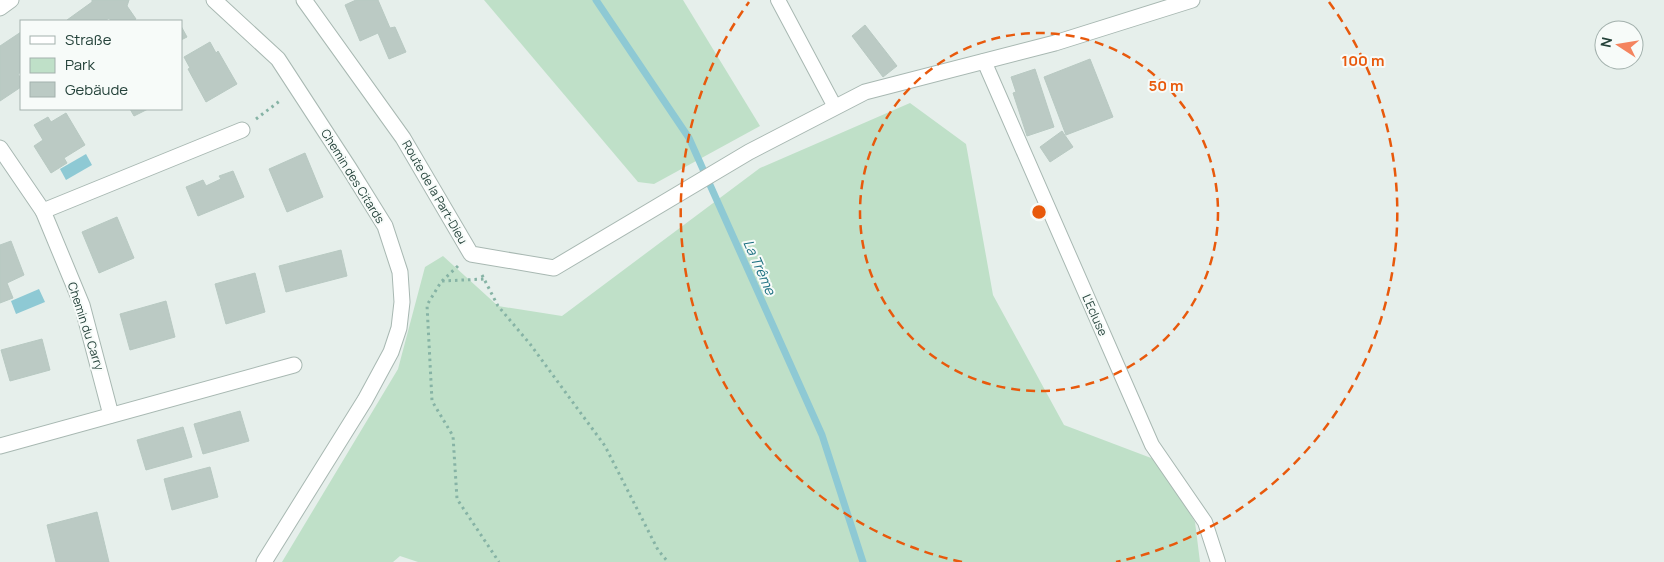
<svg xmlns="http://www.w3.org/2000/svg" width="1664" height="562" font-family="Manrope,sans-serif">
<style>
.green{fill:#bfe0c8}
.water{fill:#8ec9d4}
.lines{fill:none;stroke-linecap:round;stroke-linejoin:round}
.stream{stroke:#8ec9d4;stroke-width:7}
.building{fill:#bbcac4;stroke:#b8c9c2}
.service-casing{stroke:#a8b8b2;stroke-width:16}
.minor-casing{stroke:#a8b8b2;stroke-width:17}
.path{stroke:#86b3a5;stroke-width:3;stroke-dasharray:2.5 4;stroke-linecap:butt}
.service{stroke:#fff;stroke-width:14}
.minor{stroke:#fff;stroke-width:15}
.ring{fill:none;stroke:#e8590c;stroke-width:2.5;stroke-dasharray:9 6}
.labels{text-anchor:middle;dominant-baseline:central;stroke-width:4;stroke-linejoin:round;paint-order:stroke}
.street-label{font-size:12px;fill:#24423a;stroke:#f7fbf9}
.water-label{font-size:14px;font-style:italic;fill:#1c6f80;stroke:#f7fbf9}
.centre{fill:#e8590c;stroke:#f7fbf9;stroke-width:2.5}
.ring-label{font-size:15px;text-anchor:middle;font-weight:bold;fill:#e8590c;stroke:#f7fbf9;stroke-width:4;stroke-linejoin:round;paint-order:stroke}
</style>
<rect width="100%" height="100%" fill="#e6efeb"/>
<g class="green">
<path d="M 484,0 L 683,0 L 760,126 L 654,184 L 638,182 Z"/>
<path d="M 910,103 L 966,144 L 993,295 L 1064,425 L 1159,461 L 1195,522 L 1200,562 L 418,562 L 400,556 L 393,562 L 282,562 L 398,369 L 425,267 L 443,256 L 498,306 L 562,316 L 760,168 Z"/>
</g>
<g class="water">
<path d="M 86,154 L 92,165 L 66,180 L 60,169 Z"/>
<path d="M 39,289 L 45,302 L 16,314 L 11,301 Z"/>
</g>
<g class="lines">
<path class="stream" d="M 596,0 L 689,138 L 822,435 L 863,562"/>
</g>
<g class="building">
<path d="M 92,0 L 129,0 L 127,6 L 136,19 L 133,21 L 111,21 L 109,18 L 105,21 L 68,21 L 67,20 L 92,2 Z"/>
<path d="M 356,0 L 378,0 L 390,28 L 395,27 L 406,52 L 389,59 L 378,33 L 360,41 L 345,5 Z"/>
<path d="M 865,25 L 897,66 L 883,77 L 852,36 Z"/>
<path d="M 181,26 L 187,37 L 181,40 Z"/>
<path d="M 21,32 L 21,72 L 18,74 L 21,79 L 21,87 L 0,101 L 0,46 Z"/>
<path d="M 210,42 L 216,53 L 218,51 L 237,84 L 206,102 L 188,69 L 190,68 L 184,57 Z"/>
<path d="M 1090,59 L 1113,117 L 1066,135 L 1044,77 Z"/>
<path d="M 1035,69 L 1054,127 L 1027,136 L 1013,93 L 1016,92 L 1011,77 Z"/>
<path d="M 130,109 L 148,109 L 134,116 Z"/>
<path d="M 66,113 L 85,145 L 64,158 L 67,163 L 51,173 L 34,146 L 43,140 L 34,125 L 48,117 L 51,122 Z"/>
<path d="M 1062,131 L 1073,147 L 1050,162 L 1040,147 Z"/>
<path d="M 305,153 L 323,197 L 287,212 L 269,169 Z"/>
<path d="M 233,171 L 244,197 L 198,216 L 186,187 L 203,180 L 206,186 L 221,179 L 219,176 Z"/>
<path d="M 117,217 L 134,258 L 99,273 L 82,232 Z"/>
<path d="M 11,241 L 24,275 L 7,283 L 13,298 L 0,303 L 0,245 Z"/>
<path d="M 341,250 L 347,276 L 286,292 L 279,266 Z"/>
<path d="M 255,273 L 265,312 L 226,324 L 215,284 Z"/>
<path d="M 166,301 L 175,337 L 130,350 L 120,314 Z"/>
<path d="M 42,339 L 50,370 L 10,381 L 1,350 Z"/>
<path d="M 240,411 L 249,441 L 203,454 L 194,424 Z"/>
<path d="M 183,427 L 192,457 L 146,470 L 137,440 Z"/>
<path d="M 210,467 L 218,497 L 172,510 L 164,479 Z"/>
<path d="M 97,512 L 109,562 L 56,562 L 47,525 Z"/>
</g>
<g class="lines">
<defs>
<g id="service">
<path d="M 778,0 L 835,107"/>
<path d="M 984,61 L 1152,445 L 1205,522 L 1218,562"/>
</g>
<g id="minor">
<path d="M 214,0 L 278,59 L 349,168 L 385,226 L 400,272 L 402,302 L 399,328 L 391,352 L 365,400 L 264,562"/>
<path d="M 304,0 L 403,138 L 471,254 L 554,268 L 749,152 L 865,92 L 1055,43 L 1192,0"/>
<path d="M 0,8 L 11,0"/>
<path d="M 0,148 L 43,211 L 242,130"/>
<path d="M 43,211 L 82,305 L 111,415"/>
<path d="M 0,446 L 294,365"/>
</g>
</defs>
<use href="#service" class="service-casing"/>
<use href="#minor" class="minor-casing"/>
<g class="path">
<path d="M 256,119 L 281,100"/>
<path d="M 458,266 L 441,282 L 427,305 L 432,401 L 453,436 L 457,499 L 499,562"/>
<path d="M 482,275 L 498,306 L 530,344 L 605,446 L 658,550 L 668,562"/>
<path d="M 442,281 L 484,279"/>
</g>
<use href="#service" class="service"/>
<use href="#minor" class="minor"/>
</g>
<g class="ring">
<circle cx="1039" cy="212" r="179"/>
<path d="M962 562A358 358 0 0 1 749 2M1329 2A358 358 0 0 1 1116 562"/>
</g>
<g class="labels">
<g class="street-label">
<text transform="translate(353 176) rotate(58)">Chemin des Citards</text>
<text transform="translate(435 192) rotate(60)">Route de la Part-Dieu</text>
<text transform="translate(1095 315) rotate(66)">L'Ecluse</text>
<text transform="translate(86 326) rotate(72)">Chemin du Carry</text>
</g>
<g class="water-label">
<text transform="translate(760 267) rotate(66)">La Trême</text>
</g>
</g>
<circle cx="1039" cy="212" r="8" class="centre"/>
<g class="ring-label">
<text x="1363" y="66">100 m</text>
<text x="1166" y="91">50 m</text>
</g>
<rect x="20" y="20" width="162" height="90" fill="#f7fbf9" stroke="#a3b1ad"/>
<rect x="30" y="36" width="25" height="8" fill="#ffffff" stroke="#a3b1ad"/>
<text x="65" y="45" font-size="15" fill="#24423a">Straße</text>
<rect x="30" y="58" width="25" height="15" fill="#bfe0c8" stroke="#a3b1ad"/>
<text x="65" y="70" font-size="15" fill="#24423a">Park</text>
<rect x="30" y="82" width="25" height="15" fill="#bbcac4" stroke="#a3b1ad"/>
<text x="65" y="95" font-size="15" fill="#24423a">Gebäude</text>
<g transform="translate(1619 45) rotate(282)"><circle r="24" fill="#f7fbf9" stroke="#a3b1ad"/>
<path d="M0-4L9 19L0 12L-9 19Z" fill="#f4845f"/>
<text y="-8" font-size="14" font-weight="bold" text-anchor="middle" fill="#24423a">N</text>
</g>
</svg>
